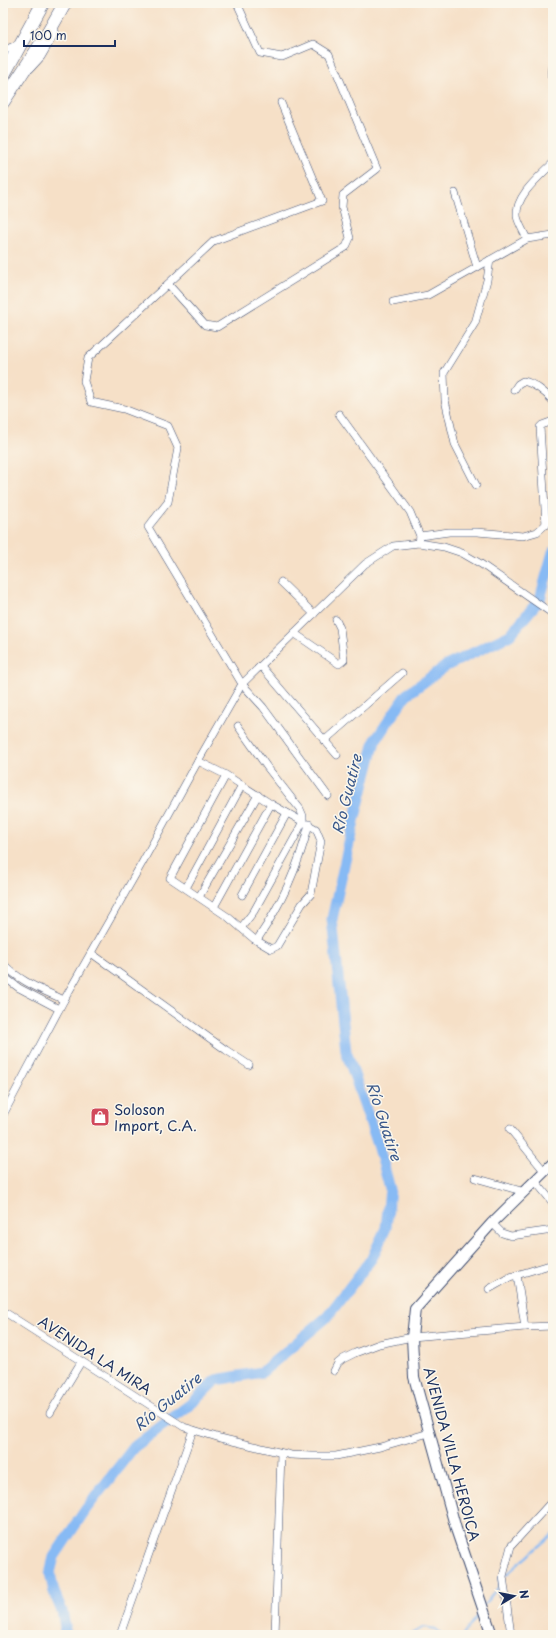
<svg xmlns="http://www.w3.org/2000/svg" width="556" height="1638" font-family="'Playpen Sans',sans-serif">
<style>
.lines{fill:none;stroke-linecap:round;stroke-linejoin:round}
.stream{stroke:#87baf4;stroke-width:2}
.river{stroke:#87baf4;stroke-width:11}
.street-casing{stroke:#3c4a6e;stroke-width:8}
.secondary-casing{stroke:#3c4a6e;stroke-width:12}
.highway-casing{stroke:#3c4a6e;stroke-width:14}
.street{stroke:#fff;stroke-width:7}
.secondary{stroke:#fff;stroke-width:10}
.highway{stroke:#fff;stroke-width:13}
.labels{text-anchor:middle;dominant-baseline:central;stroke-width:3;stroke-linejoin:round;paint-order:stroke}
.poi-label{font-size:14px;fill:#1b2f5e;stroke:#fbf7ec;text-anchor:start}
.street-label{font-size:14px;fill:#1b2f5e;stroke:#fbf7ec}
.water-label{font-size:15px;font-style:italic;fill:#3b598b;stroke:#fbf7ec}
</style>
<rect width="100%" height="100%" fill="#fbf7ec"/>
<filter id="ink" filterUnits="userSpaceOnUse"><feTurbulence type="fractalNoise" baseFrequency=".025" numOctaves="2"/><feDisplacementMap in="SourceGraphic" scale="8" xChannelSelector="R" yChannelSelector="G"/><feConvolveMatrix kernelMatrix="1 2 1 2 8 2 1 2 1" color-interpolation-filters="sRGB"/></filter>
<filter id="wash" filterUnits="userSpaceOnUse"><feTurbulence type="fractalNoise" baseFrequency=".012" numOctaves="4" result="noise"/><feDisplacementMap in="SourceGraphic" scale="16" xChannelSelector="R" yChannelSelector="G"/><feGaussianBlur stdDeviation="0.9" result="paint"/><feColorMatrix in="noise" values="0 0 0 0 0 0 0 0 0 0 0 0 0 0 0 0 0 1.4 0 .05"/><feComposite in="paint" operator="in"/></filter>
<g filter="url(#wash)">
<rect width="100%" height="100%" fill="#f6e0c7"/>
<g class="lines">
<g class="stream">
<path d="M 506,1575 L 553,1534"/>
<path d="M 485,1604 L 499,1586 L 500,1577"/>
<path d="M 410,1635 L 424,1627 L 436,1629 L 443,1635"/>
<path d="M 463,1635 L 481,1611"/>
</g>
<path class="river" d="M 64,1635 L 65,1627 L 62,1611 L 54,1592 L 50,1573 L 54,1557 L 86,1509 L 134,1447 L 192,1403 L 216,1380 L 262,1372 L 327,1317 L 372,1258 L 386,1228 L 390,1189 L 379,1148 L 346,1051 L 332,919 L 354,821 L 375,741 L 406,695 L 446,666 L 510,635 L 540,599 L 553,552"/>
</g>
</g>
<g filter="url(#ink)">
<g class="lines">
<defs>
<g id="street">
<path d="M 3,51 L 14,46"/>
<path d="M 553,56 L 551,75 L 553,79"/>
<path d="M 30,69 L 41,57 L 55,33"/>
<path d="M 281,103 L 322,201 L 214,241 L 88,358 L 84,381 L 91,402 L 124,409 L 168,426 L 178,448 L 168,502 L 148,527 L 242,684 L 263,707 L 328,796"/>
<path d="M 455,193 L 477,267"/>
<path d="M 527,239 C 524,232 518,223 517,216 C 515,196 540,176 553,163"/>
<path d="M 168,284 L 205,325 L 217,327 L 346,247 L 350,238 L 342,207 L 343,195 L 377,169 L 329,54 L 313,44 L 282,57 L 260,53 L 237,3"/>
<path d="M 393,302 L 428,295 L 527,239 L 553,235"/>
<path d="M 514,390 L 518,384 L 523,381 C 534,383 546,393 553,401"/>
<path d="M 339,414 L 410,512 L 420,536 L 419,543"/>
<path d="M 476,485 L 455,444 L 445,400 L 444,373 L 475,323 L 487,280 L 490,260"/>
<path d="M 546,525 L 540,427 L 542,425 L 553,421"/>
<path d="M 420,536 L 449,532 L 477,532 L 523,536 L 537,532 L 553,518"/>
<path d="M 281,582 L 314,614"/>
<path d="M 294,633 L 339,664 L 344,660 L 340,628 L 336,620"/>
<path d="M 261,666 L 337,755"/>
<path d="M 238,726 L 267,767 L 300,809 L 303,816 L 303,821 L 295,837 L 254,911 L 241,928"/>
<path d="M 324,741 L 402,673"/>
<path d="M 198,761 L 226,775 L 271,804 L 316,829 L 321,841 L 311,894 L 302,904 L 277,946 L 271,949 L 254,939 L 228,917 L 170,878 L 226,775"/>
<path d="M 186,888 L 242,785"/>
<path d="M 242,895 L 287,813"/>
<path d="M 199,897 L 258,795"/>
<path d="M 214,907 L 271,804"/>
<path d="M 257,940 C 282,903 298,868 309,824"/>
<path d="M 91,953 L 226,1050 L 249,1065"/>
<path d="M 3,963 C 18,981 43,990 64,1000"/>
<path d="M 3,976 L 19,988 L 59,1009"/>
<path d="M 3,1115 L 64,1000 L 142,863 L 198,761 L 242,684 L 365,564 L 393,546 L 419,543 L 444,547 L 462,553 L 481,564 L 553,614"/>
<path d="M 510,1129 L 545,1172"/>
<path d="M 475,1178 L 525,1192"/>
<path d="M 536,1182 L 553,1203"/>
<path d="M 492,1223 L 502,1233 L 511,1236 L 553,1230"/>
<path d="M 517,1275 L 525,1327"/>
<path d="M 489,1289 L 510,1277 L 553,1264"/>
<path d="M 3,1311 L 184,1427 L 220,1438 L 291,1455 L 312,1456 L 336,1456 L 380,1447 L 429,1433"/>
<path d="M 334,1371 L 338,1363 L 343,1359 L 355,1353 L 379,1344 L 412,1337 L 525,1327 L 553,1326"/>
<path d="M 50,1413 L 81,1362"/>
<path d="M 120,1635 L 193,1430"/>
<path d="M 275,1635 L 281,1453"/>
<path d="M 511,1635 L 503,1576 L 511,1546 L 553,1500"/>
</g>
<path id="secondary" d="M 492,1635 L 456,1529 L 414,1377 L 412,1337 L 415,1309 L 492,1223 L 553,1163"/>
<g id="highway">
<path d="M 3,76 L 43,3"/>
<path d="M 3,102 L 48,33 L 65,3"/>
</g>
</defs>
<use href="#street" class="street-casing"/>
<use href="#secondary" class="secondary-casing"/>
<use href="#highway" class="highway-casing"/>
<use href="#street" class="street"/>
<use href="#secondary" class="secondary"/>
<use href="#highway" class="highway"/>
</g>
</g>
<defs>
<symbol id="shop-square" viewBox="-11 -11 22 22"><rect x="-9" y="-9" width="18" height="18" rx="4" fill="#d1495b" stroke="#fbf7ec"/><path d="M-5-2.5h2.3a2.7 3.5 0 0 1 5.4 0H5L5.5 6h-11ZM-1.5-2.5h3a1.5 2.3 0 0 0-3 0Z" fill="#fff"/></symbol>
</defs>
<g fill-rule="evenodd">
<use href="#shop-square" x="89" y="1106" width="22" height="22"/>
</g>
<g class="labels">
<g class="poi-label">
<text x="114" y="1109">Soloson<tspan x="114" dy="16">Import, C.A.</tspan></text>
</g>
<g class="street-label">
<text transform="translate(95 1355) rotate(33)">AVENIDA LA MIRA</text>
<text transform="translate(452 1454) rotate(75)">AVENIDA VILLA HEROICA</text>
</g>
<g class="water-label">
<text transform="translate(346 794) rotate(-76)">Río Guatire</text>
<text transform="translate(385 1121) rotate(72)">Río Guatire</text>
<text transform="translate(167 1401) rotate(-39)">Río Guatire</text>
</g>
</g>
<rect width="556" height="1638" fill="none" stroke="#fbf7ec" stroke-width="16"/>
<g transform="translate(514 1596) rotate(80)" stroke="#fbf7ec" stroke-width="3" paint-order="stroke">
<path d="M0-3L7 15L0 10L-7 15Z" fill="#1b2f5e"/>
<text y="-6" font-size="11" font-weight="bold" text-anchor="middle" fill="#1b2f5e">N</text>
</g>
<path d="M24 40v6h91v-6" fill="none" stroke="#1b2f5e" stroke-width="2"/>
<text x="30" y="40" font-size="12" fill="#1b2f5e" stroke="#fbf7ec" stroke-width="3" paint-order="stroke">100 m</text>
</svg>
